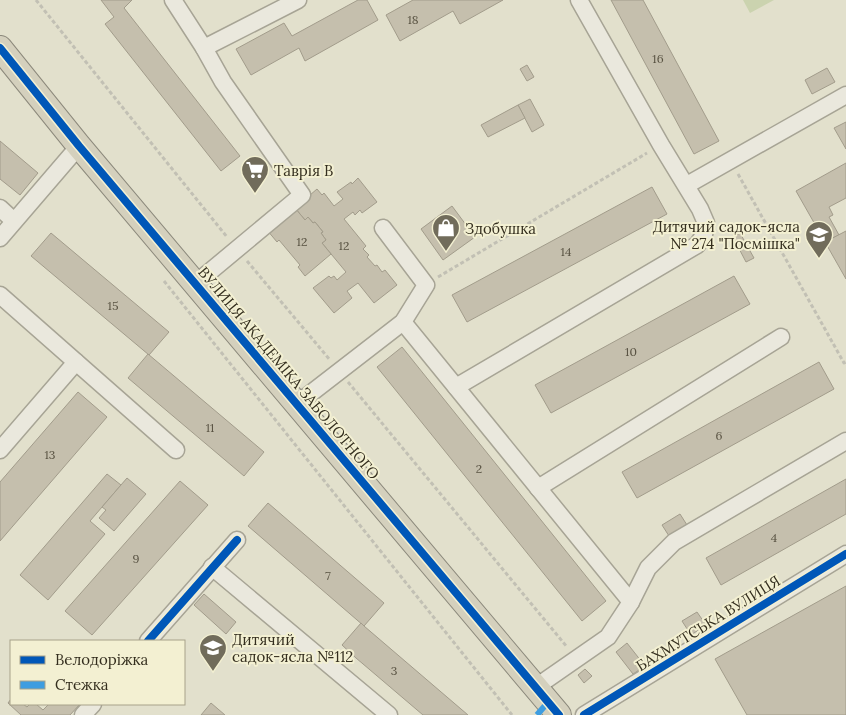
<svg xmlns="http://www.w3.org/2000/svg" width="846" height="715" font-family="Lora,serif">
<style>
.green{fill:#cbd3af}
.building{fill:#c5bfad;stroke:#a29c8b}
.lines{fill:none;stroke-linecap:round;stroke-linejoin:round}
.minor-casing{stroke:#a7a495;stroke-width:19}
.highway-casing{stroke:#8c897c;stroke-width:26}
.path{stroke:#c2c0b4;stroke-width:3;stroke-dasharray:4 2.5;stroke-linecap:butt}
.minor{stroke:#eae8dd;stroke-width:16}
.highway{stroke:#d4d0bd;stroke-width:24}
.quiet{stroke:#3e9de0;stroke-width:6;stroke-dasharray:12 6;stroke-linecap:butt}
.cycleway-casing{stroke:#f3f0d2;stroke-width:11}
.cycleway{stroke:#0057b8;stroke-width:8}
.labels{text-anchor:middle;dominant-baseline:central;stroke-width:4;stroke-linejoin:round;paint-order:stroke}
.number-label{font-size:12px;fill:#585242}
.poi-label{font-size:15px;fill:#342e1e;stroke:#f3f0d2;text-anchor:start}
.street-label{font-size:15px;fill:#342e1e;stroke:#f3f0d2}
</style>
<rect width="100%" height="100%" fill="#e2e0cc"/>
<path class="green" d="M 743,0 L 774,0 L 750,13 Z"/>
<g class="building">
<path d="M 101,0 L 132,0 L 124,8 L 240,156 L 221,171 L 105,24 L 114,17 Z"/>
<path d="M 358,0 L 367,0 L 378,20 L 305,61 L 299,48 L 251,75 L 236,49 L 284,23 L 292,36 Z"/>
<path d="M 413,0 L 503,0 L 460,24 L 453,11 L 400,41 L 386,15 Z"/>
<path d="M 611,0 L 643,0 L 719,141 L 694,154 Z"/>
<path d="M 527,65 L 534,77 L 527,81 L 520,69 Z"/>
<path d="M 827,68 L 835,82 L 812,94 L 805,80 Z"/>
<path d="M 530,99 L 544,125 L 532,132 L 518,105 Z"/>
<path d="M 518,105 L 525,118 L 488,137 L 481,125 Z"/>
<path d="M 846,122 L 846,149 L 834,128 Z"/>
<path d="M 0,141 L 38,173 L 20,195 L 0,179 Z"/>
<path d="M 846,163 L 846,198 L 829,207 L 833,215 L 829,217 L 839,235 L 825,242 L 796,191 Z"/>
<path d="M 358,178 L 377,202 L 362,213 L 360,210 L 355,215 L 353,212 L 344,219 L 366,246 L 363,249 L 369,255 L 367,257 L 375,266 L 377,265 L 382,272 L 385,270 L 397,285 L 374,303 L 358,283 L 347,291 L 352,298 L 334,313 L 313,288 L 329,276 L 331,278 L 334,276 L 337,280 L 346,272 L 322,243 L 326,240 L 321,233 L 323,232 L 315,222 L 313,223 L 308,217 L 305,220 L 295,208 L 317,189 L 322,195 L 324,193 L 334,206 L 343,199 L 337,192 L 351,182 L 352,184 Z"/>
<path d="M 652,187 L 667,214 L 467,322 L 452,295 Z"/>
<path d="M 452,206 L 475,237 L 443,260 L 421,229 Z"/>
<path d="M 295,208 L 305,220 L 308,217 L 313,223 L 315,222 L 323,232 L 321,233 L 326,240 L 322,243 L 331,254 L 305,276 L 298,267 L 300,265 L 279,240 L 277,242 L 267,230 Z"/>
<path d="M 846,231 L 846,279 L 825,242 Z"/>
<path d="M 51,233 L 169,332 L 149,355 L 31,256 Z"/>
<path d="M 740,233 L 754,258 L 746,262 L 733,237 Z"/>
<path d="M 734,276 L 750,304 L 551,413 L 535,385 Z"/>
<path d="M 402,347 L 606,601 L 582,621 L 377,367 Z"/>
<path d="M 148,354 L 264,452 L 244,476 L 128,378 Z"/>
<path d="M 819,362 L 834,389 L 637,498 L 622,472 Z"/>
<path d="M 78,392 L 107,417 L 0,541 L 0,482 Z"/>
<path d="M 107,474 L 121,485 L 90,521 L 105,534 L 48,600 L 20,575 Z"/>
<path d="M 127,478 L 146,494 L 114,531 L 99,518 L 106,510 L 102,507 Z"/>
<path d="M 846,479 L 846,514 L 721,585 L 706,558 Z"/>
<path d="M 180,481 L 208,505 L 92,635 L 65,611 Z"/>
<path d="M 268,503 L 384,603 L 364,626 L 248,526 Z"/>
<path d="M 680,514 L 687,525 L 669,536 L 662,525 Z"/>
<path d="M 846,586 L 846,715 L 747,715 L 715,659 Z"/>
<path d="M 204,594 L 236,622 L 226,634 L 194,605 Z"/>
<path d="M 697,612 L 706,625 L 691,635 L 682,621 Z"/>
<path d="M 361,623 L 364,626 L 468,715 L 423,715 L 356,658 L 342,645 Z"/>
<path d="M 627,643 L 645,666 L 633,674 L 616,652 Z"/>
<path d="M 585,669 L 592,676 L 584,683 L 578,675 Z"/>
<path d="M 11,699 L 11,704 L 23,704 L 27,707 L 30,704 L 36,704 L 43,710 L 49,704 L 80,704 L 70,715 L 21,715 L 8,703 Z"/>
<path d="M 211,703 L 225,715 L 201,715 Z"/>
</g>
<g class="lines">
<defs>
<g id="minor">
<path d="M 173,0 L 204,48 L 223,82 L 302,195 L 195,284"/>
<path d="M 204,48 L 298,0"/>
<path d="M 687,185 L 846,95"/>
<path d="M 0,208 L 14,221"/>
<path d="M 0,238 L 79,146"/>
<path d="M 0,295 L 176,450"/>
<path d="M 403,322 L 631,602"/>
<path d="M 456,387 L 697,245 L 704,235 L 706,223 L 700,209 L 661,145 L 579,0"/>
<path d="M 297,404 L 403,322 L 426,285 L 383,228"/>
<path d="M 0,450 L 76,362"/>
<path d="M 538,488 L 781,337"/>
<path d="M 212,567 L 389,715"/>
<path d="M 148,641 L 237,540"/>
<path d="M 536,687 L 608,637 L 631,602 L 648,568 L 674,542 L 846,441"/>
<path d="M 83,715 L 93,704"/>
<path d="M 584,715 L 846,554"/>
</g>
<path id="highway" d="M 0,48 L 79,146 L 559,715"/>
</defs>
<use href="#minor" class="minor-casing"/>
<use href="#highway" class="highway-casing"/>
<g class="path">
<path d="M 36,0 L 227,237"/>
<path d="M 738,174 L 844,363 L 846,362"/>
<path d="M 247,261 L 330,360"/>
<path d="M 438,277 L 647,153"/>
<path d="M 164,281 L 512,715"/>
<path d="M 348,382 L 567,647"/>
</g>
<use href="#minor" class="minor"/>
<use href="#highway" class="highway"/>
<path class="quiet" d="M 537,715 L 548,702"/>
<defs>
<g id="cycleway">
<path d="M 0,48 L 79,146 L 559,715"/>
<path d="M 148,641 L 237,540"/>
<path d="M 584,715 L 846,554"/>
</g>
</defs>
<use href="#cycleway" class="cycleway-casing"/>
<use href="#cycleway" class="cycleway"/>
</g>
<defs>
<symbol id="supermarket-pin" viewBox="-11 -11 22 30"><path d="M0 17L-7.5 6A9.5 9.5 0 1 1 7.5 6Z" fill="#716c5b" stroke="#f3f0d2"/><path d="M-6-5.5h2.5l.6 2H6L4.5 2H-2.5L-4.4-4H-6ZM-1.5 3.2a1.3 1.3 0 1 0 .1 0ZM3 3.2a1.3 1.3 0 1 0 .1 0Z" fill="#fff"/></symbol>
<symbol id="shop-pin" viewBox="-11 -11 22 30"><path d="M0 17L-7.5 6A9.5 9.5 0 1 1 7.5 6Z" fill="#716c5b" stroke="#f3f0d2"/><path d="M-5-2.5h2.3a2.7 3.5 0 0 1 5.4 0H5L5.5 6h-11ZM-1.5-2.5h3a1.5 2.3 0 0 0-3 0Z" fill="#fff"/></symbol>
<symbol id="school-pin" viewBox="-11 -11 22 30"><path d="M0 17L-7.5 6A9.5 9.5 0 1 1 7.5 6Z" fill="#716c5b" stroke="#f3f0d2"/><path d="M0-5L7-2L0 1L-7-2ZM-4 1L0 2.5L4 1V4Q0 6-4 4Z" fill="#fff"/></symbol>
</defs>
<g fill-rule="evenodd">
<use href="#supermarket-pin" x="239" y="154" width="32" height="43"/>
<use href="#shop-pin" x="430" y="212" width="32" height="43"/>
<use href="#school-pin" x="803" y="219" width="32" height="43"/>
<use href="#school-pin" x="197" y="632" width="32" height="43"/>
</g>
<g class="labels">
<g class="number-label">
<text x="413" y="19">18</text>
<text x="658" y="58">16</text>
<text x="302" y="241">12</text>
<text x="344" y="245">12</text>
<text x="566" y="251">14</text>
<text x="113" y="305">15</text>
<text x="631" y="351">10</text>
<text x="210" y="427">11</text>
<text x="719" y="435">6</text>
<text x="50" y="454">13</text>
<text x="479" y="468">2</text>
<text x="774" y="537">4</text>
<text x="136" y="558">9</text>
<text x="328" y="575">7</text>
<text x="394" y="670">3</text>
</g>
<g class="poi-label">
<text x="274" y="170">Таврія В</text>
<text x="800" y="226" text-anchor="end">Дитячий садок-ясла<tspan x="800" dy="17">№ 274 "Посмішка"</tspan></text>
<text x="465" y="228">Здобушка</text>
<text x="232" y="639">Дитячий<tspan x="232" dy="17">садок-ясла №112</tspan></text>
</g>
<g class="street-label">
<text transform="translate(289 373) rotate(50)">ВУЛИЦЯ АКАДЕМІКА ЗАБОЛОТНОГО</text>
<text transform="translate(708 623) rotate(-32)">БАХМУТСЬКА ВУЛИЦЯ</text>
</g>
</g>
<rect x="10" y="640" width="175" height="65" fill="#f3f0d2" stroke="#a7a28a"/>
<rect x="20" y="656" width="25" height="8" fill="#0057b8" stroke="#a7a28a"/>
<text x="55" y="665" font-size="15" fill="#342e1e">Велодоріжка</text>
<rect x="20" y="681" width="25" height="8" fill="#3e9de0" stroke="#a7a28a"/>
<text x="55" y="690" font-size="15" fill="#342e1e">Стежка</text>
</svg>
